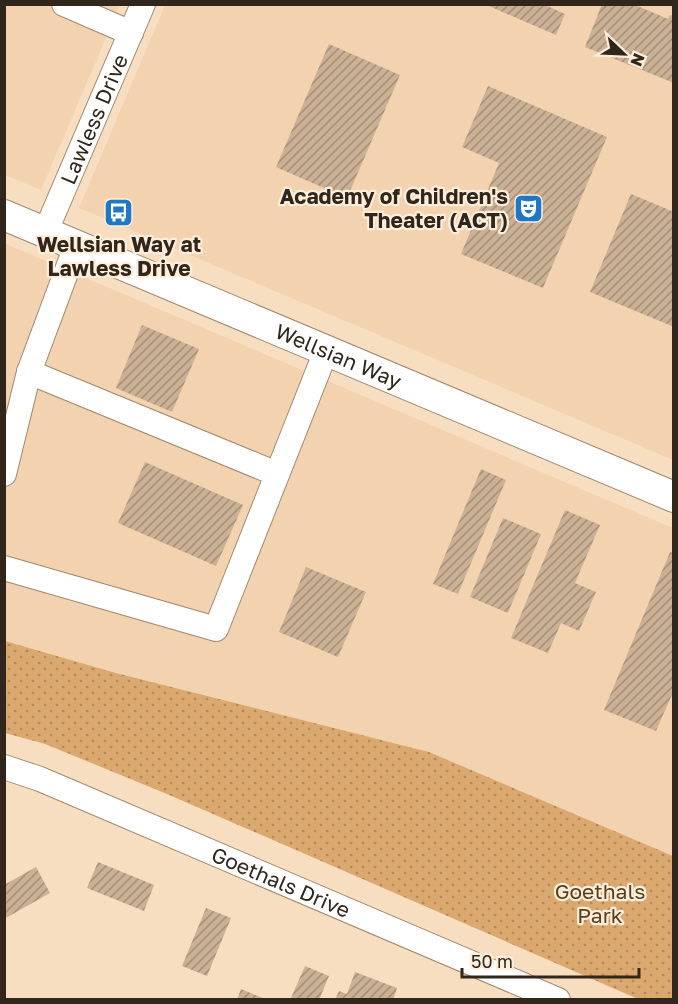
<svg xmlns="http://www.w3.org/2000/svg" width="678" height="1004" font-family="'Golos Text',sans-serif">
<style>
.built{fill:#f3d3af}
.park{fill:url(#park-dots)}
.building{fill:url(#building-hatch)}
.lines{fill:none;stroke-linecap:round;stroke-linejoin:round}
.minor-casing{stroke:#a0886d;stroke-width:26}
.major-casing{stroke:#a0886d;stroke-width:32}
.minor{stroke:#fff;stroke-width:24}
.major{stroke:#fff;stroke-width:30}
.labels{text-anchor:middle;dominant-baseline:central;stroke-width:4.5;stroke-linejoin:round;paint-order:stroke}
.street-label{font-size:21px;fill:#30261b;stroke:#fdeddb}
.poi-label{font-size:21px;font-weight:bold;fill:#30261b;stroke:#fdeddb;text-anchor:end}
.park-label{font-size:21px;fill:#5a3e1b;stroke:#fdeddb}
</style>
<defs>
<pattern id="park-dots" width="8" height="8" patternUnits="userSpaceOnUse" patternTransform="scale(1.5)"><rect width="8" height="8" fill="#dba96f"/><path d="M2 2h.1M6 6h.1" fill="none" stroke="#b2895a" stroke-width="1.8" stroke-linecap="round"/></pattern>
<pattern id="building-hatch" width="6" height="6" patternUnits="userSpaceOnUse" patternTransform="scale(1.5)"><rect width="6" height="6" fill="#cab094"/><path d="M-1 1l2-2M0 6l6-6M5 7l2-2" fill="none" stroke="#a48f78"/></pattern>
</defs>
<rect width="100%" height="100%" fill="#f8dec0"/>
<g class="built">
<path d="M 4,5 L 120,5 L 41,190 L 5,175 Z"/>
<path d="M 165,5 L 673,5 L 673,460 L 79,208 Z"/>
<path d="M 4,243 L 673,528 L 673,856 L 429,752 L 116,673 L 5,641 Z"/>
</g>
<path class="park" d="M 5,641 L 116,673 L 429,752 L 673,856 L 673,999 L 638,999 L 167,794 L 45,744 L 5,733 Z"/>
<g class="building">
<path d="M 484,4 L 543,4 L 565,14 L 556,35 Z"/>
<path d="M 602,4 L 633,4 L 668,19 L 670,15 L 674,16 L 674,83 L 585,47 Z"/>
<path d="M 329,44 L 400,75 L 347,198 L 276,167 Z"/>
<path d="M 488,86 L 607,137 L 543,288 L 461,254 L 499,163 L 462,147 Z"/>
<path d="M 631,194 L 674,212 L 674,327 L 590,292 Z"/>
<path d="M 142,325 L 199,349 L 172,412 L 116,388 Z"/>
<path d="M 145,462 L 243,505 L 216,566 L 118,523 Z"/>
<path d="M 481,469 L 506,480 L 458,594 L 433,584 Z"/>
<path d="M 565,510 L 600,525 L 575,583 L 596,592 L 579,631 L 561,623 L 548,653 L 511,638 Z"/>
<path d="M 503,518 L 541,534 L 508,613 L 470,597 Z"/>
<path d="M 670,552 L 674,553 L 674,690 L 656,731 L 604,710 Z"/>
<path d="M 306,567 L 366,592 L 338,657 L 279,632 Z"/>
<path d="M 98,862 L 154,885 L 144,911 L 87,888 Z"/>
<path d="M 36,867 L 50,893 L 4,919 L 4,885 Z"/>
<path d="M 206,908 L 231,918 L 207,976 L 182,966 Z"/>
<path d="M 305,966 L 329,976 L 319,1000 L 296,1000 L 291,998 Z"/>
<path d="M 355,972 L 397,988 L 393,1000 L 335,1000 L 339,991 L 347,994 Z"/>
<path d="M 241,989 L 265,999 L 265,1000 L 237,1000 Z"/>
</g>
<g class="lines">
<defs>
<g id="minor">
<path d="M 64,4 L 131,33"/>
<path id="s1" d="M 45,233 L 143,4"/>
<path d="M 29,372 L 277,474"/>
<path d="M 4,474 L 29,372 L 76,246"/>
<path d="M 4,568 L 216,629 L 326,351"/>
<path id="s2" d="M 4,767 L 40,779 L 558,1000"/>
</g>
<g id="major">
<path id="s3" d="M 4,215 L 674,497"/>
</g>
</defs>
<use href="#minor" class="minor-casing"/>
<use href="#major" class="major-casing"/>
<use href="#minor" class="minor"/>
<use href="#major" class="major"/>
</g>
<defs>
<symbol id="theatre-square" viewBox="-11 -11 22 22"><rect x="-9" y="-9" width="18" height="18" rx="4" fill="#1e78c6" stroke="#fdeddb"/><path d="M-5-5.5Q0-4 5-5.5V0Q5 5 0 6Q-5 5-5 0ZM-3.3-2.5H-1v1.5H-3.3ZM1-2.5H3.3v1.5H1ZM-2.8 1Q0 5.5 2.8 1Z" fill="#fff"/></symbol>
<symbol id="bus-square" viewBox="-11 -11 22 22"><rect x="-9" y="-9" width="18" height="18" rx="4" fill="#1e78c6" stroke="#fdeddb"/><path d="M-5-6H5V4H4V6H2V4H-2V6H-4V4H-5ZM-3.5-4V0h7V-4ZM-3.5 1.2v1.5H-2V1.2ZM2 1.2v1.5H3.5V1.2Z" fill="#fff"/></symbol>
</defs>
<g fill-rule="evenodd">
<use href="#theatre-square" x="512" y="192" width="33" height="33"/>
<use href="#bus-square" x="102" y="196" width="33" height="33"/>
</g>
<g class="labels">
<g class="street-label">
<text stroke="none"><textPath href="#s1" startOffset="124">Lawless Drive</textPath></text>
<text stroke="none"><textPath href="#s3" startOffset="363">Wellsian Way</textPath></text>
<text stroke="none"><textPath href="#s2" startOffset="300">Goethals Drive</textPath></text>
</g>
<g class="poi-label">
<text x="508" y="196">Academy of Children's<tspan x="508" dy="24">Theater (ACT)</tspan></text>
<text x="119" y="244" text-anchor="middle">Wellsian Way at<tspan x="119" dy="24">Lawless Drive</tspan></text>
</g>
<g class="park-label">
<text x="600" y="891">Goethals<tspan x="600" dy="24">Park</tspan></text>
</g>
</g>
<rect width="678" height="1004" fill="none" stroke="#30261b" stroke-width="12"/>
<g transform="translate(624 54) rotate(113)" stroke="#fdeddb" stroke-width="4.5" paint-order="stroke">
<path d="M0-4.5L10 22L0 15L-10 22Z" fill="#30261b"/>
<text y="-9" font-size="16" font-weight="bold" text-anchor="middle" fill="#30261b">N</text>
</g>
<path d="M462 968v9h177v-9" fill="none" stroke="#30261b" stroke-width="3"/>
<text x="471" y="968" font-size="18" fill="#30261b" stroke="#fdeddb" stroke-width="4.5" paint-order="stroke">50 m</text>
</svg>
